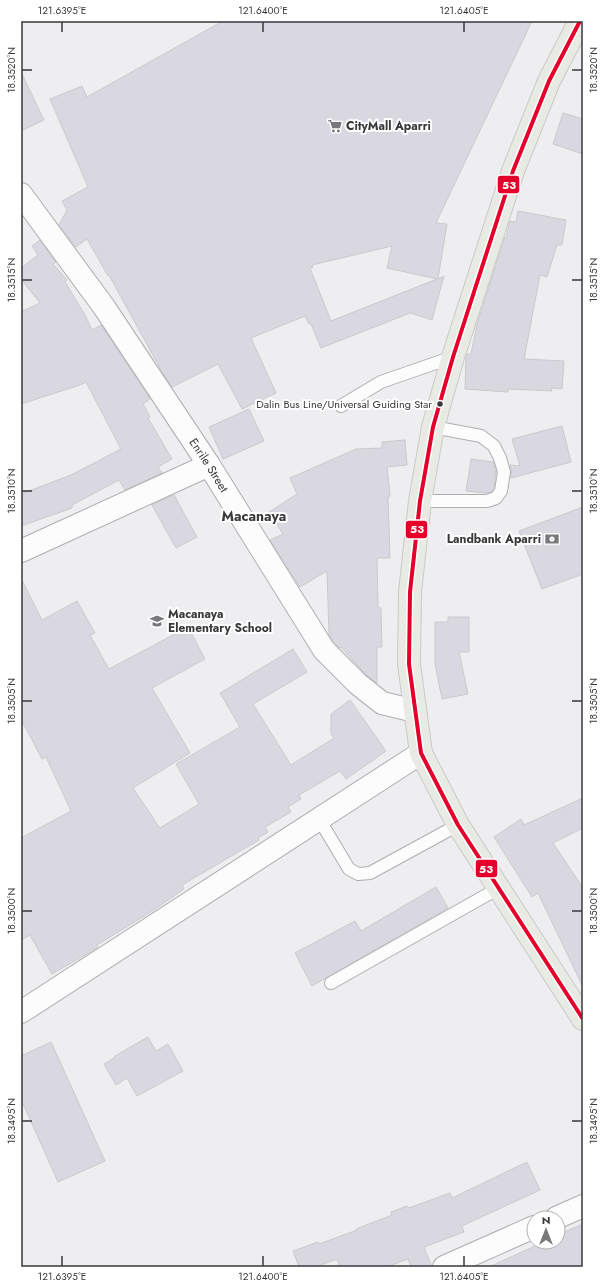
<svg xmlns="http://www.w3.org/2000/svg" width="604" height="1288" font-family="Jost,sans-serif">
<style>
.building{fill:#d9d8e0;stroke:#cacacd;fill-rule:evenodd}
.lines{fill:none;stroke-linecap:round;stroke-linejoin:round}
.service-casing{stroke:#aeaeb1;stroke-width:14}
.minor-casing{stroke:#aeaeb1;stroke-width:24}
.tertiary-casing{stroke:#aeaeb1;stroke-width:24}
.primary-casing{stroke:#c9c9cb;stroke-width:24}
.service{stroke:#fcfcfd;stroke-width:12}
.minor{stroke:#fcfcfd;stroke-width:22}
.tertiary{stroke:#fcfcfd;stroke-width:22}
.primary{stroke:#e8ebe3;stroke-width:22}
.bus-1-casing{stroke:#fff;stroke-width:7}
.bus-1{stroke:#e4002b;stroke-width:4}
.ticks{fill:none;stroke:#39393b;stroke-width:1.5}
.bus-dot{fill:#39393b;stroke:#fff;stroke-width:1.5}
.labels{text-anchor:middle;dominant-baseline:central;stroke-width:4;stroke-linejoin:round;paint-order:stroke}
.bus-label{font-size:11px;fill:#39393b;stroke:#fff;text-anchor:end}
.poi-label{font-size:12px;font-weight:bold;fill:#39393b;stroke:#fff;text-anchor:start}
.street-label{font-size:12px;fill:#39393b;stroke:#fff}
.quarter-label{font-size:14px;font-weight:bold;fill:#39393b;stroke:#fff}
.line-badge{stroke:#fff;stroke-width:1.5}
.badge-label{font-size:11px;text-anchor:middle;font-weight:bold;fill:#fff}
.neatline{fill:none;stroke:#39393b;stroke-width:1.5}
.ticks-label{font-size:10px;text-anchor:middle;fill:#39393b}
</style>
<rect width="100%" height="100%" fill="#eeeef1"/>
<g class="building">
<path d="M 223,21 L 532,21 L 436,223 L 447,224 L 438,279 L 444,276 L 432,320 L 410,313 L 321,348 L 311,324 L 309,324 L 305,316 L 251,338 L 276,393 L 242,409 L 218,364 L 172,387 L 161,370 L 109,275 L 108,276 L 87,239 L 76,247 L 59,225 L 67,210 L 62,201 L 88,187 L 50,99 L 82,86 L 87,97 ZM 392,246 L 387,268 L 437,279 L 331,321 L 310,268 L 313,267 L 312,265 Z"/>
<path d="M 21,72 L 44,120 L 21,131 Z"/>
<path d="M 563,113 L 583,119 L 583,154 L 553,144 Z"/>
<path d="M 518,211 L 566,220 L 562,245 L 557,245 L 547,277 L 540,275 L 524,359 L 564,361 L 562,389 L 551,388 L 552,391 L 508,389 L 508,392 L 465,389 L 466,357 L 467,354 L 471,354 L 477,324 L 505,237 L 506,238 L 510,221 L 516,222 Z"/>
<path d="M 40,240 L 56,262 L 53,264 L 67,280 L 65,282 L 85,315 L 92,330 L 101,325 L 150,399 L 143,404 L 150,417 L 148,418 L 172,459 L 158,467 L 162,473 L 125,490 L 119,480 L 72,505 L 72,508 L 21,526 L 21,494 L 71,475 L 121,449 L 86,382 L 80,385 L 21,404 L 21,312 L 40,303 L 21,279 L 21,268 L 38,255 L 32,246 Z"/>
<path d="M 249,409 L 264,441 L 223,459 L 209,427 Z"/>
<path d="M 562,426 L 571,462 L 511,478 L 511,470 L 510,465 L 520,466 L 512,439 Z"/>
<path d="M 405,440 L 407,465 L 387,467 L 390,496 L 388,497 L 390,558 L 377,558 L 378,608 L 381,608 L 382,647 L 377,647 L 377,683 L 366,675 L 341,647 L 339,648 L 334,642 L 329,634 L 327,571 L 300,587 L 270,540 L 283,534 L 269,512 L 297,494 L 290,478 L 356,449 L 382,448 L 382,442 Z"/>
<path d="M 471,459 L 493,462 L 496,472 L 494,488 L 491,492 L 486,493 L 466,491 Z"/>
<path d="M 174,495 L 197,537 L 176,548 L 152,505 Z"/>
<path d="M 583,507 L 583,574 L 542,589 L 519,531 Z"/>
<path d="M 21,578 L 42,620 L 77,601 L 95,633 L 90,635 L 109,669 L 188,627 L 205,659 L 152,688 L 190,753 L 133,788 L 160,828 L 199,804 L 176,764 L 240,727 L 220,693 L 293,649 L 307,672 L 253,704 L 291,765 L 334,738 L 331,734 L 331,714 L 350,700 L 386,751 L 346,779 L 340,771 L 299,795 L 301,799 L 288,807 L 291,812 L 265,827 L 268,832 L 258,838 L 259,840 L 182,885 L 184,889 L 154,910 L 97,945 L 98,947 L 85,955 L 52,974 L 30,935 L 21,940 L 21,838 L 71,811 L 46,757 L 42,759 L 21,719 Z"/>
<path d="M 448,617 L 469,617 L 469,652 L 459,652 L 468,694 L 442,699 L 435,664 L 435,622 L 448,622 Z"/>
<path d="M 583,798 L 583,828 L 553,843 L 583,888 L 583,987 L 538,893 L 532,897 L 494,837 L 521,819 L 524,825 Z"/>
<path d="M 436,887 L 448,908 L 312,986 L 295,953 L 355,921 L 361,931 Z"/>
<path d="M 148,1037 L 156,1051 L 168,1044 L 183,1071 L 137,1096 L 127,1078 L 116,1085 L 104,1064 L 115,1057 L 115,1056 Z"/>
<path d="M 51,1042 L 105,1161 L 58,1182 L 21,1099 L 21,1056 Z"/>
<path d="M 527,1162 L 540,1190 L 462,1226 L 464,1232 L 424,1247 L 432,1267 L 411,1267 L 408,1259 L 387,1267 L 340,1267 L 337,1259 L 315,1267 L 299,1267 L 293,1251 L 318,1242 L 319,1244 L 357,1230 L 356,1229 L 392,1215 L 391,1212 L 407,1206 L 409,1208 L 450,1193 L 452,1198 Z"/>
<path d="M 583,1224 L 583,1267 L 489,1267 L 544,1242 L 558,1242 L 558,1235 Z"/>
</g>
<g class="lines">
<defs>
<g id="service">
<path d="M 341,406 L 381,382 L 453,357"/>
<path d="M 420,501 L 487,501 L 496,498 L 501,491 L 504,472 L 500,458 L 494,446 L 481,436 L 433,427"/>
<path d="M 319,819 L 349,869 L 358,874 L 370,873 L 458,825"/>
<path d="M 331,983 L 499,888"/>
</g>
<g id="minor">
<path d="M 21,551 L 209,465"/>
<path d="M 21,1012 L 421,753"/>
<path d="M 556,1218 L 583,1206"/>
<path d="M 444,1267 L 534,1227"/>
</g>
<g id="tertiary">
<path id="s1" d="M 21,194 L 104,307 L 209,465 L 324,650 L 358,684 L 382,703 L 415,711"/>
</g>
<path id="primary" d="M 580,21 L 549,81 L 513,171 L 453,357 L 433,427 L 420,501 L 410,592 L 409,664 L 421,753 L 458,825 L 583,1019"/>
</defs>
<use href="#service" class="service-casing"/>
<use href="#minor" class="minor-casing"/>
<use href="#tertiary" class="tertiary-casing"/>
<use href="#primary" class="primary-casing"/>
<use href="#service" class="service"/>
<use href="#minor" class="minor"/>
<use href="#tertiary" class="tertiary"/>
<use href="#primary" class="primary"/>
<defs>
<path id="bus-1" d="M 580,21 L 549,81 L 513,171 L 453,357 L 433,427 L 420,501 L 410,592 L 409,664 L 421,753 L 458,825 L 583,1019"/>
</defs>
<use href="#bus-1" class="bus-1-casing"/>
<use href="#bus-1" class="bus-1"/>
</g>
<path class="ticks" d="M 62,22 L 62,32M 263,22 L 263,32M 464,22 L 464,32M 22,70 L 32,70M 572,70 L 582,70M 22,280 L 32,280M 572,280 L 582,280M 22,491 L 32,491M 572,491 L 582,491M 22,701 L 32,701M 572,701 L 582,701M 22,911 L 32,911M 572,911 L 582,911M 22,1121 L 32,1121M 572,1121 L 582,1121M 62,1256 L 62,1266M 263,1256 L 263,1266M 464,1256 L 464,1266"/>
<defs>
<symbol id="supermarket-bare" viewBox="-9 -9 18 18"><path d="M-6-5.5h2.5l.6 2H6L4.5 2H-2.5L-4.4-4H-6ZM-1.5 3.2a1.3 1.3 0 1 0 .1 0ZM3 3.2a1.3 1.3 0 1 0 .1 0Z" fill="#78787b" stroke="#fff" stroke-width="2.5" paint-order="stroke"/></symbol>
<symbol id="bank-bare" viewBox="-9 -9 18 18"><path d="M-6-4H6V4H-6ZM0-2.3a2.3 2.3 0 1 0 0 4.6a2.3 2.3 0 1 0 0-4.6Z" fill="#78787b" stroke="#fff" stroke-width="2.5" paint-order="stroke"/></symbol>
<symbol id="school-bare" viewBox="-9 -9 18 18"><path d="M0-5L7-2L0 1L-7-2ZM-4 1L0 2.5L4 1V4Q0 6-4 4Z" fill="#78787b" stroke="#fff" stroke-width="2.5" paint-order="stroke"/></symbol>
</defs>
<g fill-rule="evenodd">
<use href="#supermarket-bare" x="325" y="116" width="20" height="20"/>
<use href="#bank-bare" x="542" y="529" width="20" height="20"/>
<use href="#school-bare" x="147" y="611" width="20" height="20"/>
</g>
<circle class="bus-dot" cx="440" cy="404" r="3.5"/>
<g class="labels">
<g class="bus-label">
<text x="432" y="404">Dalin Bus Line/Universal Guiding Star</text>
</g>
<g class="poi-label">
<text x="346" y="126">CityMall Aparri</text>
<text x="541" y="539" text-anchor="end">Landbank Aparri</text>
<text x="168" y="614">Macanaya<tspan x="168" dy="14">Elementary School</tspan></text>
</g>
<g class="street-label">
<text stroke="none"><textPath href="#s1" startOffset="330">Enrile Street</textPath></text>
</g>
<g class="quarter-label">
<text x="254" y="516">Macanaya</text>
</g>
</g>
<g class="line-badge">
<rect x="497" y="175" width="23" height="19" rx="4" fill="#e4002b"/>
<rect x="405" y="520" width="23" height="19" rx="4" fill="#e4002b"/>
<rect x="475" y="859" width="23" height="19" rx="4" fill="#e4002b"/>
</g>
<g class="badge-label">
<text x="509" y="189">53</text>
<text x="417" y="533">53</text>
<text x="486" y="873">53</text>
</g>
<rect width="604" height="1288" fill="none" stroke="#ffffff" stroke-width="44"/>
<g transform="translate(546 1230)"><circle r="19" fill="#ffffff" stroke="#b0b0b1"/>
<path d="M0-3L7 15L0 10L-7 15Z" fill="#78787b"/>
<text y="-6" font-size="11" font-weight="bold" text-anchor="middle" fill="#39393b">N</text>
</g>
<rect x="22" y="22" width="560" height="1244" class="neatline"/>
<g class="ticks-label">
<text x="62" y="14">121.6395°E</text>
<text x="263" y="14">121.6400°E</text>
<text x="464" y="14">121.6405°E</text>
<text transform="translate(11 70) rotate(-90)" y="4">18.3520°N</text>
<text transform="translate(593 70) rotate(-90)" y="4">18.3520°N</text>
<text transform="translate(11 280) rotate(-90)" y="4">18.3515°N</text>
<text transform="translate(593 280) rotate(-90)" y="4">18.3515°N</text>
<text transform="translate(11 491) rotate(-90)" y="4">18.3510°N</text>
<text transform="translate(593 491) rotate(-90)" y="4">18.3510°N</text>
<text transform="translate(11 701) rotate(-90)" y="4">18.3505°N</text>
<text transform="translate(593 701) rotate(-90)" y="4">18.3505°N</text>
<text transform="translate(11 911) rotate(-90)" y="4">18.3500°N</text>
<text transform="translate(593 911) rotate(-90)" y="4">18.3500°N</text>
<text transform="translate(11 1121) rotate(-90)" y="4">18.3495°N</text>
<text transform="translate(593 1121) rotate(-90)" y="4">18.3495°N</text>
<text x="62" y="1280">121.6395°E</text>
<text x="263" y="1280">121.6400°E</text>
<text x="464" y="1280">121.6405°E</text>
</g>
</svg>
